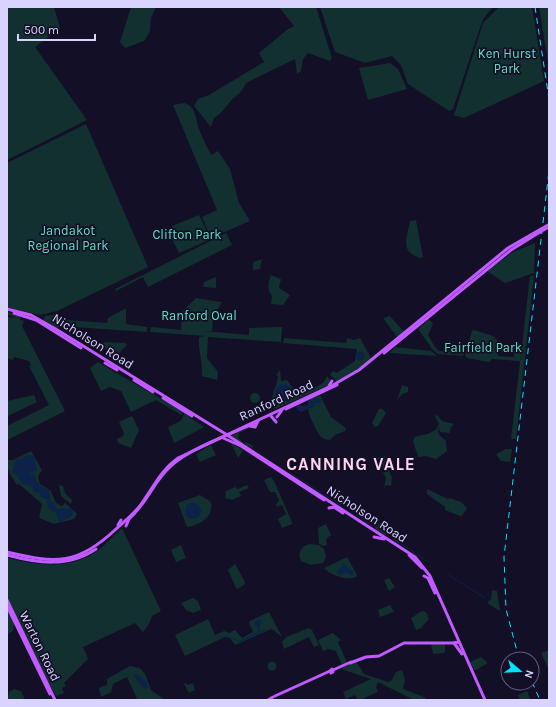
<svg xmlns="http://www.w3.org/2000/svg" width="556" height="707" font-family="Karla,sans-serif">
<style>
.green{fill:#12302f}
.water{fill:#0c2248}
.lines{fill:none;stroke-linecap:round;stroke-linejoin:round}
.stream{stroke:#0c2248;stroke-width:1}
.major{stroke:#c25bff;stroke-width:3}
.rail{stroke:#00e5ff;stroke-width:1;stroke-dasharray:6 5;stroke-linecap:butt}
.major-bridge{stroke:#c25bff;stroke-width:3}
.labels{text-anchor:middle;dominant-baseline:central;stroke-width:3.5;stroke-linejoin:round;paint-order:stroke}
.park-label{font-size:13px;fill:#5fe0c0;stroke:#130f26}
.street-label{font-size:13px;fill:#d9d4ff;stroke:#130f26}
.district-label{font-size:17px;font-weight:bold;letter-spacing:1px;fill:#ffd6f0;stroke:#130f26}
</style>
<rect width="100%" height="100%" fill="#130f26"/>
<g class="green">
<path d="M 7,7 L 54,7 L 60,28 L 35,47 L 87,120 L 7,160 Z"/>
<path d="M 131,7 L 156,7 L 151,18 L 150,32 L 144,41 L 125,48 L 120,42 Z"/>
<path d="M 279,7 L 316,7 L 332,58 L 330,61 L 308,53 L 303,59 L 301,71 L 297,74 L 295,59 L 246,83 C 241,94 237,94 230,102 C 224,109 222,113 214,118 L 211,127 L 194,106 L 198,99 L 209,95 L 264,62 L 259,53 L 288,29 L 294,26 Z"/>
<path d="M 320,7 L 493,7 L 483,19 L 453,109 L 449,111 L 408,84 L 401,65 L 392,56 L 365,63 L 335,52 Z"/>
<path d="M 499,7 L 532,7 L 544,81 L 464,118 L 454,115 L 483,23 Z"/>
<path d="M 539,7 L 549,7 L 549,68 Z"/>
<path d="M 390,63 L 398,69 L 407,89 L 368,100 L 359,68 Z"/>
<path d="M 184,103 C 197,107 195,118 199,129 C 202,138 207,146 211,155 L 218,151 L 230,169 L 239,203 L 250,221 L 211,238 L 202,217 L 217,210 L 173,105 Z"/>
<path d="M 86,124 L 148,267 L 57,311 L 40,315 L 7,307 L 7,163 Z"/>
<path d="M 199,215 L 211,239 L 179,253 L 173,241 L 172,226 Z"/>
<path d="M 416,220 L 423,257 L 421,258 C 399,253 407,237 410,221 Z"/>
<path d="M 226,233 L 232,245 L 148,287 L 143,277 L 116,291 L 115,289 Z"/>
<path d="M 535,243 L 534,273 L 505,283 L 487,271 L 513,252 Z"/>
<path d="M 262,259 L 260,269 L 253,270 L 253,262 Z"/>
<path d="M 271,275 L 281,279 L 279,288 L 290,295 L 283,305 L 271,304 L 272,296 C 267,290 268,283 271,275 Z"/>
<path d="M 534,275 L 516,439 L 511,439 L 530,276 Z"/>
<path d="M 216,277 L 216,288 L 203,287 L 204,282 Z"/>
<path d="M 196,298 L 221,302 L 220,306 L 213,317 L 212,331 L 204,331 L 249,335 L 249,328 L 282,327 L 281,342 L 208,337 L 207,358 L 218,372 L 217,380 L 202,376 C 203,362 198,351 199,337 L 205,336 L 150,332 L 151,327 L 181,330 L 182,312 Z"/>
<path d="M 126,308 L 126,324 L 147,327 L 147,332 L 59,326 L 57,329 L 43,321 L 45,316 L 54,315 L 55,319 L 107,323 L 108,318 Z"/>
<path d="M 7,312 L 21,316 L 20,320 L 24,321 L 22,326 L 65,411 L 7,440 L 7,426 L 49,405 L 29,366 L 31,365 L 29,361 L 14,357 L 13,360 L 7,358 L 7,317 L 16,318 L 7,314 Z"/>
<path d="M 390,316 L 404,332 L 397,337 L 383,318 Z"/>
<path d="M 429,319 L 433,324 L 428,335 L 435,347 L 439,351 L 464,353 L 463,356 L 438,354 L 433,350 L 418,329 Z"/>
<path d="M 474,330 L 493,336 L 497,340 L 498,356 L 514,357 L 514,353 L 511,350 L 516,350 L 516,345 L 522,345 L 520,361 L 492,359 L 489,362 L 467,358 L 465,356 L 472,331 Z"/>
<path d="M 284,338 L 346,343 L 347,338 L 354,340 L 360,338 L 371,358 L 362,366 L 337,382 L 330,374 L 333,371 L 337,373 L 355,361 L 357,349 L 283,343 Z"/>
<path d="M 104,342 L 125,343 L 127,345 L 117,355 L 101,346 Z"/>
<path d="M 395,347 L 431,351 L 437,356 L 390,353 Z"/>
<path d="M 98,362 L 183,412 L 181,415 L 156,400 L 131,412 L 121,391 L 110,387 L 101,391 L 90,368 Z"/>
<path d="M 280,370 L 281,381 L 287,380 L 295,391 L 318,386 L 324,382 L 327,376 L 331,381 L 329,385 L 275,409 C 267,399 278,386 278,376 L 276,375 Z"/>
<path d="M 402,385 L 408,387 L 408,392 L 402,394 L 397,401 Z"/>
<circle cx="255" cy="398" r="5"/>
<path d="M 34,395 L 37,402 L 8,416 L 7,401 Z"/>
<path d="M 320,395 L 331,417 L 346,428 L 345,431 L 335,435 L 330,440 C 327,440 323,439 321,437 C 316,430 304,408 309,400 Z"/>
<path d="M 379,409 L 382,409 L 386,413 L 378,426 L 375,427 L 372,423 Z"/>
<path d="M 184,413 L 204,427 L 174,443 L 168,427 C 176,422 182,424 184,413 Z"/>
<path d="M 436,414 L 442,421 L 454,424 L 451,427 L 450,433 L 440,432 L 439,427 L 438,433 L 440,433 L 439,435 L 446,441 L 447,451 L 436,459 L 426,456 L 418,457 L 413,441 L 415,437 C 424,434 436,434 439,424 L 435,417 Z"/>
<path d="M 132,416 L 139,430 L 131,448 L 118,443 L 117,439 L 123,436 L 124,433 L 119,422 Z"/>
<path d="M 252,426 L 254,429 L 252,427 L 239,433 L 238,438 L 245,444 L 246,442 L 253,446 L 252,448 L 233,438 L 232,435 Z"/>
<path d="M 231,443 L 243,450 L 238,458 Z"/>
<path d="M 211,445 L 216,455 L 200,462 L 196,454 Z"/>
<path d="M 506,449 L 512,449 L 510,462 L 501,461 L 496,454 Z"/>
<path d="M 31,451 L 42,470 L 38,476 L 40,484 L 51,491 L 56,503 L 62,506 L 65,503 L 77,514 L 74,519 L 54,524 L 39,518 L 42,504 L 19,484 L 17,485 C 12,477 7,471 7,460 L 13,460 Z"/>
<path d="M 385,456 L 388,467 L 380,469 L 381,460 L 375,458 Z"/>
<path d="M 389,471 L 392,477 L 391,486 L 386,485 L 384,488 L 386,478 L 383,472 Z"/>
<path d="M 271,477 L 274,481 L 292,522 L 292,524 L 282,528 L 278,519 L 286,514 L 282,505 L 277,507 L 276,505 L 279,500 L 275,492 L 270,492 L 264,480 Z"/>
<path d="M 59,485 L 63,486 L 65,493 L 72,500 L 71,504 L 61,496 Z"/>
<path d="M 247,485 L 249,488 L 239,492 L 241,496 L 232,500 L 225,498 L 226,491 L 235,487 L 238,489 Z"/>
<path d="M 427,489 L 448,499 L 447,501 L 449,498 L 461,502 L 467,508 L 462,516 L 460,516 L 445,510 L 445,507 L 427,494 Z"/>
<path d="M 200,495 L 211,502 C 214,517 200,525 187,527 L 178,503 Z"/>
<path d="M 380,522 L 392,530 L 389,534 L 385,535 L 375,529 Z"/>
<path d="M 326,524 L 331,535 L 326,539 L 327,545 L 323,546 L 319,544 L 318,528 Z"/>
<path d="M 122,528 L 161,611 L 152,616 L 150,622 L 143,632 L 135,623 L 83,647 L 88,659 L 64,683 L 66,686 L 62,688 L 64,693 L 56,696 L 44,676 L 7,597 L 7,558 C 36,565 68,570 94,553 C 104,547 113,536 122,528 Z"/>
<path d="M 395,532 L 403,538 L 398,544 L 392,538 Z"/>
<path d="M 310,544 L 319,545 L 324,549 L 326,557 L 323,563 L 311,565 L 301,561 C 297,552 301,546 310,544 Z"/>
<path d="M 181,545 L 186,558 L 176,562 L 171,550 Z"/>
<path d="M 347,557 L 357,575 L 356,577 C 347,581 330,575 324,568 Z"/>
<path d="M 235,564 L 245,582 L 244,585 L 238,589 L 236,588 L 228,570 Z"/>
<path d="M 389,578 L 395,587 L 389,591 L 384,580 Z"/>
<path d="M 492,590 L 497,591 L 500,611 L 487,603 L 491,599 Z"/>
<path d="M 193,598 L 198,601 L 201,610 L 193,613 L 186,610 L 181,603 Z"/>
<path d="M 390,605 L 394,612 L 380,617 L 378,610 Z"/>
<path d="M 7,608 L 14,624 L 13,631 L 7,634 Z"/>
<path d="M 422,611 L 426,612 L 429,619 L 421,628 L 416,630 L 411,618 Z"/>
<path d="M 269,612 L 282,637 L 272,629 L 235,645 L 230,638 L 225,637 L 185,656 L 175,635 L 208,619 L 215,635 L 224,631 L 229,633 L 235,630 L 242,638 L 253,632 L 249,623 L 250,621 Z"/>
<path d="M 309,628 L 312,630 L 319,645 L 314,647 L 309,637 L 284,649 L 282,642 L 286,637 Z"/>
<path d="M 333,633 L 341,640 L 338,642 L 347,663 L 342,665 L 336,651 L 328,649 L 323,651 L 318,640 Z"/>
<path d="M 431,644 L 445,644 L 445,653 L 433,654 Z"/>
<path d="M 549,650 L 549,670 L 541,653 Z"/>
<path d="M 481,657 L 488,663 L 476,670 L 474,670 L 470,662 Z"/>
<path d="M 356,661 L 364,674 L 388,682 L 391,681 L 396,672 L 402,670 L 405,680 L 403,689 L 424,697 L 427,700 L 414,700 L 378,682 L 376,687 L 378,692 L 360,700 L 358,700 L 355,695 L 346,699 L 343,692 L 371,679 L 341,669 Z"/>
<circle cx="272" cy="666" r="4.5"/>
<path d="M 130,666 L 140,668 L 145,674 L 151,690 L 165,700 L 137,699 L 127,677 L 113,684 L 111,692 L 101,697 L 99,688 L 107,685 L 107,679 Z"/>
<path d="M 185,683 L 188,685 L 193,683 L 195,690 L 189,693 L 184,684 Z"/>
<path d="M 14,689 L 21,691 L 25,700 L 7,700 L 9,692 Z"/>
<path d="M 527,691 L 530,699 L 520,700 L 518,695 Z"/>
</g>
<g class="water">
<circle cx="360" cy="356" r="4.5"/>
<circle cx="284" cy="393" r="9"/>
<path d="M 316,398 L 321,399 L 322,403 L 316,403 L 313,407 L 301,412 L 297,410 L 297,406 L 308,405 L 310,400 L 314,401 Z"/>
<path d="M 29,455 L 34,456 L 37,469 L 34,473 L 30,472 L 30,474 L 35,475 C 36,482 41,488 48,490 L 50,495 L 49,499 L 54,504 L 57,509 L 69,508 L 72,510 L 73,514 L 69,518 L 59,522 L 56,513 L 48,509 L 47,500 L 41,497 L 40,493 L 34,492 L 31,486 L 22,484 L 17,475 L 12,472 L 16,460 Z"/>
<circle cx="193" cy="511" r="8"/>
<path d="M 344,563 L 347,568 L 353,571 L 353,575 L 350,575 L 346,571 L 342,575 L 338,574 L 337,570 L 341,568 Z"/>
<path d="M 258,619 L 261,621 L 259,632 L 273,628 L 240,642 L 226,636 L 216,639 L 226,635 L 239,641 L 258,632 L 257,626 L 254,626 L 254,623 Z"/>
<path d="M 136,674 L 146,681 L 148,688 L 144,689 L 133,675 Z"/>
</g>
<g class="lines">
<g class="stream">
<path d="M 292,474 L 322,493"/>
<path d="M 323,494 L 330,498"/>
<path d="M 332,499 L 342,507"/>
<path d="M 356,515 L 376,528"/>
<path d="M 401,544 L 428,562"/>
<path d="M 449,575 L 485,598"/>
</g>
<g class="major">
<path d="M 7,309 L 31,315 L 59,331 L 224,433 L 415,557 L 430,576 L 485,700"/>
<path d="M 14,313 L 36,320 L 81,348"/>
<path d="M 384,353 L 511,250 L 540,232"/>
<path d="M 105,363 L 117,370"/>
<path d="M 134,380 L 153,392"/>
<path d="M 329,386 L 332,381"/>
<path d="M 163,398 L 192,416"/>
<path d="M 286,409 L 337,385"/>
<path d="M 271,416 L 276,422"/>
<path d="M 277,417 L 282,410"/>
<path d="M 250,426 L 255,427 L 258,421"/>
<path d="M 223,438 L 239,445"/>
<path d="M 238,444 L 324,500"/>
<path d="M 329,508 L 334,507 L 343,513"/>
<path d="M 129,519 C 148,502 153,482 171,466 C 190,448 231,434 255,423"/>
<path d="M 118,525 L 121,520"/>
<path d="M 126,526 L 129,519"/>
<path d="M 374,537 L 384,539"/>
<path d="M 7,552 C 56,564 78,565 116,529 C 125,521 136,512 142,503 C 154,486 161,470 178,458 L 333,385 L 359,370 L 508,248 L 541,229"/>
<path d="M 7,555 C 37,563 68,568 96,549"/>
<path d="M 409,555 L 422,568"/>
<path d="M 424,576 L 428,578 L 435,593"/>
<path d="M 7,600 L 55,700"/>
<path d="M 7,606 L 50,694"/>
<path d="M 454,643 L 462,654"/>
<path d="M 350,663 L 366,657 L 379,656 L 404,643 L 453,643 L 459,642"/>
<path d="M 332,669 L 333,672 L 331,673 L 330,671 Z"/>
<path d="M 333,670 L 351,662"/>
<path d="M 275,696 L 330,671"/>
<path d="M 268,700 L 273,697"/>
</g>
<g class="rail">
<path d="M 535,7 L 549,99"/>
<path d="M 519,659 L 506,609 L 504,557 L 549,171"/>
<path d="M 532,682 L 540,700"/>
</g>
<g class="major-bridge">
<path d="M 541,229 L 548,225"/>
<path d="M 540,232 L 547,228"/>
</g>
</g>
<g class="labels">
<g class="park-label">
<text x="507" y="53">Ken Hurst<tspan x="507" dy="15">Park</tspan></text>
<text x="68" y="230">Jandakot<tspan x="68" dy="15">Regional Park</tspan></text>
<text x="187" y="234">Clifton Park</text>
<text x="199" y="315">Ranford Oval</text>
<text x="483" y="347">Fairfield Park</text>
</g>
<g class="street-label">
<text transform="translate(93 341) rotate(32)">Nicholson Road</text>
<text transform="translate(276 400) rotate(-25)">Ranford Road</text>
<text transform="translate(367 514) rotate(33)">Nicholson Road</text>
<text transform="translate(40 646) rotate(64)">Warton Road</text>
</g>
<g class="district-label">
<text x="351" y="464">CANNING VALE</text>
</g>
</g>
<rect width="556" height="707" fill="none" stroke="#d9d4ff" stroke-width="16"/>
<g transform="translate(520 671) rotate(109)"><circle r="19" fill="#130f26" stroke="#625e7d"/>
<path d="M0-3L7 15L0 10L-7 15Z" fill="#00e5ff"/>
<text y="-6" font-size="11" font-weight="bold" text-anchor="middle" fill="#d9d4ff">N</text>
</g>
<path d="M18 34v6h77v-6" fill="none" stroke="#d9d4ff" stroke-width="2"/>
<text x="24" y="34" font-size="12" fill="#d9d4ff" stroke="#130f26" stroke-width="3" paint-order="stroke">500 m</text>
</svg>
